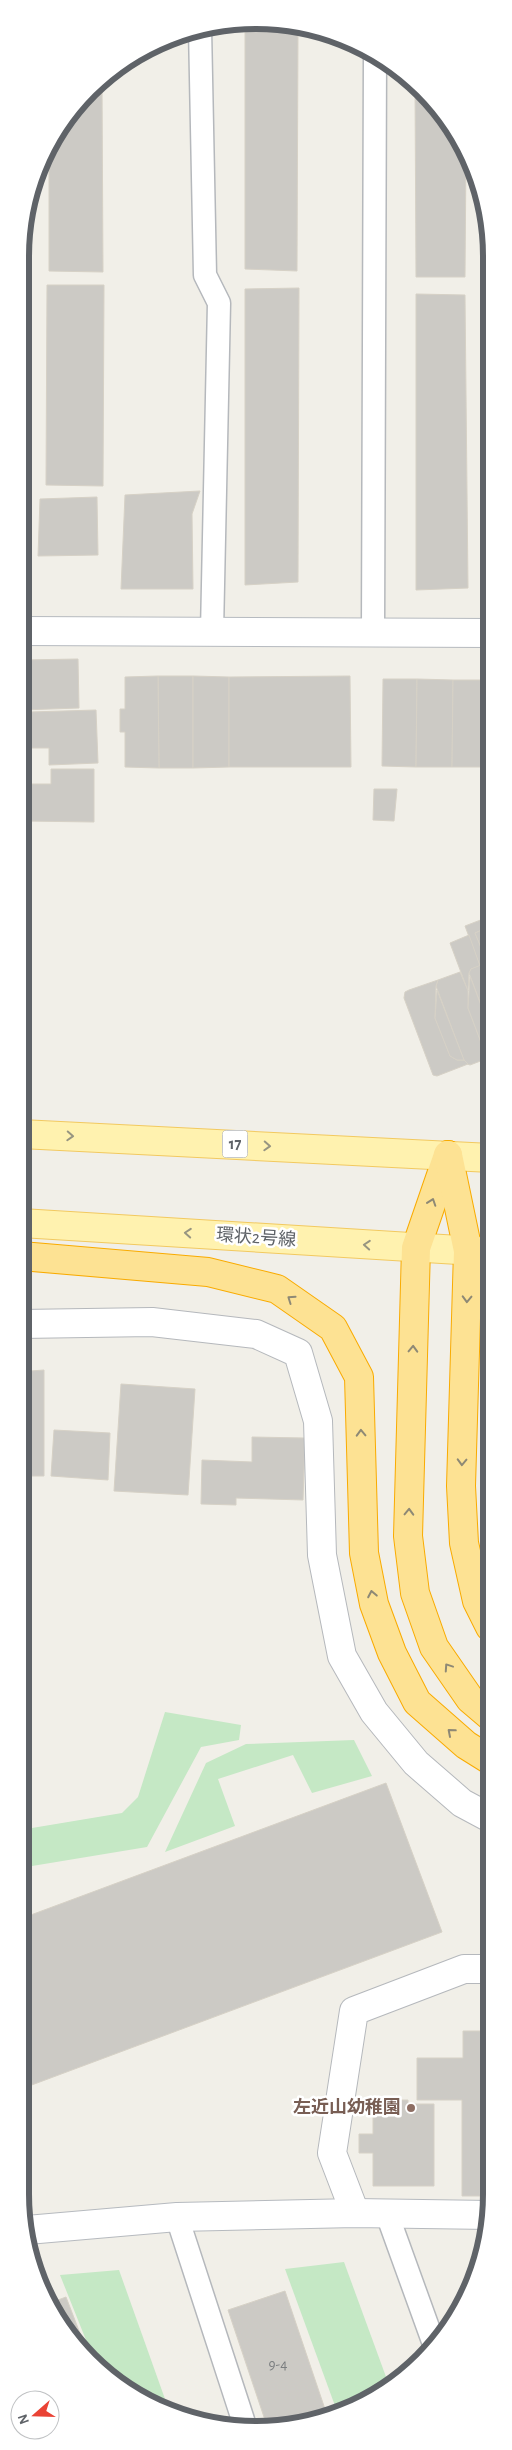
<svg xmlns="http://www.w3.org/2000/svg" width="512" height="2450" font-family="'Alegreya Sans','Noto Sans JP',sans-serif">
<style>
.green{fill:#c5e8c5}
.building{fill:#cccac5;stroke:#d6d1c6}
.lines{fill:none;stroke-linecap:round;stroke-linejoin:round}
.lane-casing{stroke:#b5b8bc;stroke-width:25}
.street-casing{stroke:#b5b8bc;stroke-width:30}
.secondary-casing{stroke:#b6babf;stroke-width:30}
.primary-casing{stroke:#f2c960;stroke-width:30}
.highway-casing{stroke:#f9ab00;stroke-width:30}
.lane{stroke:#fff;stroke-width:22}
.street{stroke:#fff;stroke-width:28}
.secondary{stroke:#fff;stroke-width:28}
.primary{stroke:#fff2af;stroke-width:28}
.highway{stroke:#fde293;stroke-width:28}
.oneway{stroke:#979581}
.oneway2{stroke:#8e8975}
.education-dot{fill:#8d6e63;stroke:#fff;stroke-width:2}
.labels{text-anchor:middle;dominant-baseline:central;stroke-width:5;stroke-linejoin:round;paint-order:stroke}
.number-label{font-size:15px;fill:#7a7d7f}
.shield{fill:#fff;stroke:#8f9295;stroke-width:1}
.shield-label{font-size:16px;font-weight:bold;fill:#5f6368}
.street-label{font-size:18px;fill:#5f6368;stroke:#fff}
.education-label{font-size:18px;font-weight:bold;fill:#785e54;stroke:#fff;text-anchor:end}
.rim{fill:none;stroke:#5f6368;stroke-width:6}
</style>
<rect width="100%" height="100%" fill="#f1efe8"/>
<g class="green">
<path d="M 165,1712 L 241,1725 L 239,1740 L 201,1747 L 147,1847 L 20,1868 L 20,1830 L 122,1813 L 138,1797 Z"/>
<path d="M 354,1740 L 372,1776 L 312,1793 L 293,1755 L 218,1779 L 235,1826 L 165,1852 L 206,1763 L 246,1744 Z"/>
<path d="M 344,2262 L 389,2385 L 338,2414 L 285,2269 Z"/>
<path d="M 119,2270 L 170,2413 L 96,2365 L 60,2275 Z"/>
</g>
<g class="building">
<path d="M 287,22 L 298,26 L 297,271 L 245,269 L 245,25 Z"/>
<path d="M 102,81 L 103,272 L 49,271 L 49,145 L 51,138 Z"/>
<path d="M 415,84 L 423,89 L 466,153 L 465,277 L 416,277 Z"/>
<path d="M 47,285 L 104,285 L 103,486 L 46,485 Z"/>
<path d="M 299,288 L 298,582 L 245,585 L 245,289 Z"/>
<path d="M 416,294 L 465,295 L 468,588 L 416,590 Z"/>
<path d="M 200,491 L 192,514 L 193,589 L 121,589 L 125,495 Z"/>
<path d="M 97,497 L 98,555 L 38,556 L 40,499 Z"/>
<path d="M 78,659 L 79,708 L 21,710 L 22,660 Z"/>
<path d="M 158,676 L 193,676 L 193,768 L 159,768 Z"/>
<path d="M 158,676 L 159,768 L 125,767 L 125,732 L 120,732 L 120,709 L 125,709 L 125,677 Z"/>
<path d="M 193,676 L 229,677 L 229,767 L 193,768 Z"/>
<path d="M 350,676 L 351,767 L 229,767 L 229,677 Z"/>
<path d="M 383,679 L 417,679 L 416,767 L 382,766 Z"/>
<path d="M 417,679 L 453,680 L 452,767 L 416,767 Z"/>
<path d="M 453,680 L 487,680 L 487,767 L 452,767 Z"/>
<rect x="487" y="680" width="4" height="87"/>
<path d="M 96,710 L 98,763 L 49,765 L 49,748 L 31,748 L 30,712 Z"/>
<path d="M 51,769 L 94,769 L 94,822 L 25,821 L 25,784 L 51,784 Z"/>
<path d="M 374,789 L 397,789 L 394,821 L 373,820 Z"/>
<path d="M 491,916 L 491,926 L 475,933 L 487,962 L 480,966 L 465,926 Z"/>
<path d="M 491,926 L 491,961 L 487,962 L 475,933 Z"/>
<path d="M 469,935 L 480,966 L 471,969 L 469,973 L 468,991 L 450,943 Z"/>
<path d="M 491,961 L 491,1032 L 469,973 L 471,969 Z"/>
<path d="M 460,972 L 468,991 L 468,1008 L 482,1045 L 491,1050 L 491,1057 L 470,1065 L 465,1063 L 436,986 L 438,980 Z"/>
<path d="M 470,976 L 491,1032 L 491,1050 L 482,1045 L 468,1008 Z"/>
<path d="M 438,980 L 436,986 L 435,1018 L 450,1056 L 457,1060 L 464,1060 L 468,1064 L 437,1076 L 433,1075 L 404,998 L 405,992 L 409,990 Z"/>
<path d="M 437,990 L 464,1060 L 457,1060 L 450,1056 L 435,1018 Z"/>
<path d="M 44,1370 L 44,1476 L 31,1476 L 31,1371 Z"/>
<path d="M 121,1384 L 195,1389 L 188,1495 L 114,1491 Z"/>
<path d="M 54,1430 L 110,1433 L 108,1480 L 51,1476 Z"/>
<path d="M 252,1437 L 305,1438 L 303,1500 L 236,1498 L 236,1505 L 201,1504 L 202,1460 L 252,1462 Z"/>
<path d="M 386,1783 L 442,1932 L 29,2086 L 20,2061 L 20,1919 Z"/>
<path d="M 482,1996 L 490,1996 L 490,2196 L 462,2196 L 462,2100 L 417,2100 L 417,2058 L 463,2058 L 463,2031 L 482,2031 Z"/>
<path d="M 373,2100 L 408,2100 L 408,2104 L 434,2104 L 434,2186 L 373,2186 L 373,2153 L 359,2153 L 359,2134 L 373,2134 Z"/>
<path d="M 285,2291 L 328,2418 L 267,2426 L 228,2310 Z"/>
<path d="M 66,2297 L 91,2362 L 50,2303 Z"/>
</g>
<g class="lines">
<defs>
<g id="lane">
<path d="M 200,28 L 205,275 L 219,303 L 212,632"/>
<path d="M 373,632 L 375,55"/>
<path d="M 387,2214 L 434,2344"/>
<path d="M 177,2217 L 246,2429"/>
</g>
<g id="street">
<path d="M 21,1324 L 152,1322 L 256,1334 L 298,1353 L 318,1421 L 322,1555 L 342,1656 L 374,1712 L 416,1763 L 462,1803 L 490,1818"/>
<path d="M 355,2213 L 332,2153 L 354,2011 L 464,1969 L 490,1969"/>
</g>
<g id="secondary">
<path d="M 22,631 L 491,633"/>
<path d="M 27,2230 L 177,2217 L 355,2213 L 490,2215"/>
</g>
<g id="primary">
<path d="M 21,1134 L 491,1158"/>
<path d="M 21,1223 L 491,1252"/>
</g>
<g id="highway">
<path d="M 448,1155 L 416,1248 L 408,1536 L 415,1593 L 434,1647 L 470,1699 L 490,1716"/>
<path d="M 448,1155 L 468,1251 L 461,1486 L 464,1543 L 477,1601 L 490,1627"/>
<path d="M 21,1256 L 208,1272 L 277,1289 L 333,1328 L 359,1377 L 364,1553 L 374,1604 L 392,1653 L 417,1702 L 466,1745 L 490,1760"/>
</g>
</defs>
<use href="#lane" class="lane-casing"/>
<use href="#street" class="street-casing"/>
<use href="#secondary" class="secondary-casing"/>
<use href="#primary" class="primary-casing"/>
<use href="#highway" class="highway-casing"/>
<use href="#lane" class="lane"/>
<use href="#street" class="street"/>
<use href="#secondary" class="secondary"/>
<use href="#primary" class="primary"/>
<use href="#highway" class="highway"/>
</g>
<defs><path id="oneway-chevron" d="M-2-3.5L2.5 0L-2 3.5" fill="none" stroke-width="1.6" stroke-linecap="round" stroke-linejoin="round" transform="scale(1.25)"/></defs>
<g class="oneway">
<use href="#oneway-chevron" transform="translate(70 1136) rotate(3)"/>
<use href="#oneway-chevron" transform="translate(267 1146) rotate(3)"/>
<use href="#oneway-chevron" transform="translate(188 1233) rotate(-176)"/>
<use href="#oneway-chevron" transform="translate(367 1245) rotate(-176)"/>
</g>
<g class="oneway2">
<use href="#oneway-chevron" transform="translate(432 1202) rotate(-71)"/>
<use href="#oneway-chevron" transform="translate(291 1299) rotate(-145)"/>
<use href="#oneway-chevron" transform="translate(467 1299) rotate(92)"/>
<use href="#oneway-chevron" transform="translate(413 1349) rotate(-88)"/>
<use href="#oneway-chevron" transform="translate(361 1433) rotate(-92)"/>
<use href="#oneway-chevron" transform="translate(462 1462) rotate(92)"/>
<use href="#oneway-chevron" transform="translate(409 1512) rotate(-88)"/>
<use href="#oneway-chevron" transform="translate(372 1594) rotate(-101)"/>
<use href="#oneway-chevron" transform="translate(448 1667) rotate(-124)"/>
<use href="#oneway-chevron" transform="translate(451 1732) rotate(-139)"/>
</g>
<circle class="education-dot" cx="411" cy="2108" r="5"/>
<g class="labels">
<g class="number-label">
<text x="278" y="2364">9-4</text>
</g>
<rect class="shield" x="222.5" y="1130.5" width="25" height="27" rx="4"/>
<g class="shield-label">
<text x="235" y="1144">17</text>
</g>
<g class="street-label">
<text transform="translate(256 1238) rotate(4)">環状2号線</text>
</g>
<g class="education-label">
<text x="401" y="2108">左近山幼稚園</text>
</g>
</g>
<path d="M0 0H512V2450H0ZM256 29H256A227 227 0 0 1 483 256V2194A227 227 0 0 1 256 2421H256A227 227 0 0 1 29 2194V256A227 227 0 0 1 256 29Z" fill="#fff" fill-rule="evenodd"/>
<path class="rim" d="M256 29H256A227 227 0 0 1 483 256V2194A227 227 0 0 1 256 2421H256A227 227 0 0 1 29 2194V256A227 227 0 0 1 256 29Z"/>
<g transform="translate(35 2415) rotate(250)"><circle r="24" fill="#ffffff" stroke="#bfc1c3"/>
<path d="M0-4L9 19L0 12L-9 19Z" fill="#ea4335"/>
<text y="-8" font-size="14" font-weight="bold" text-anchor="middle" fill="#5f6368">N</text>
</g>
</svg>
